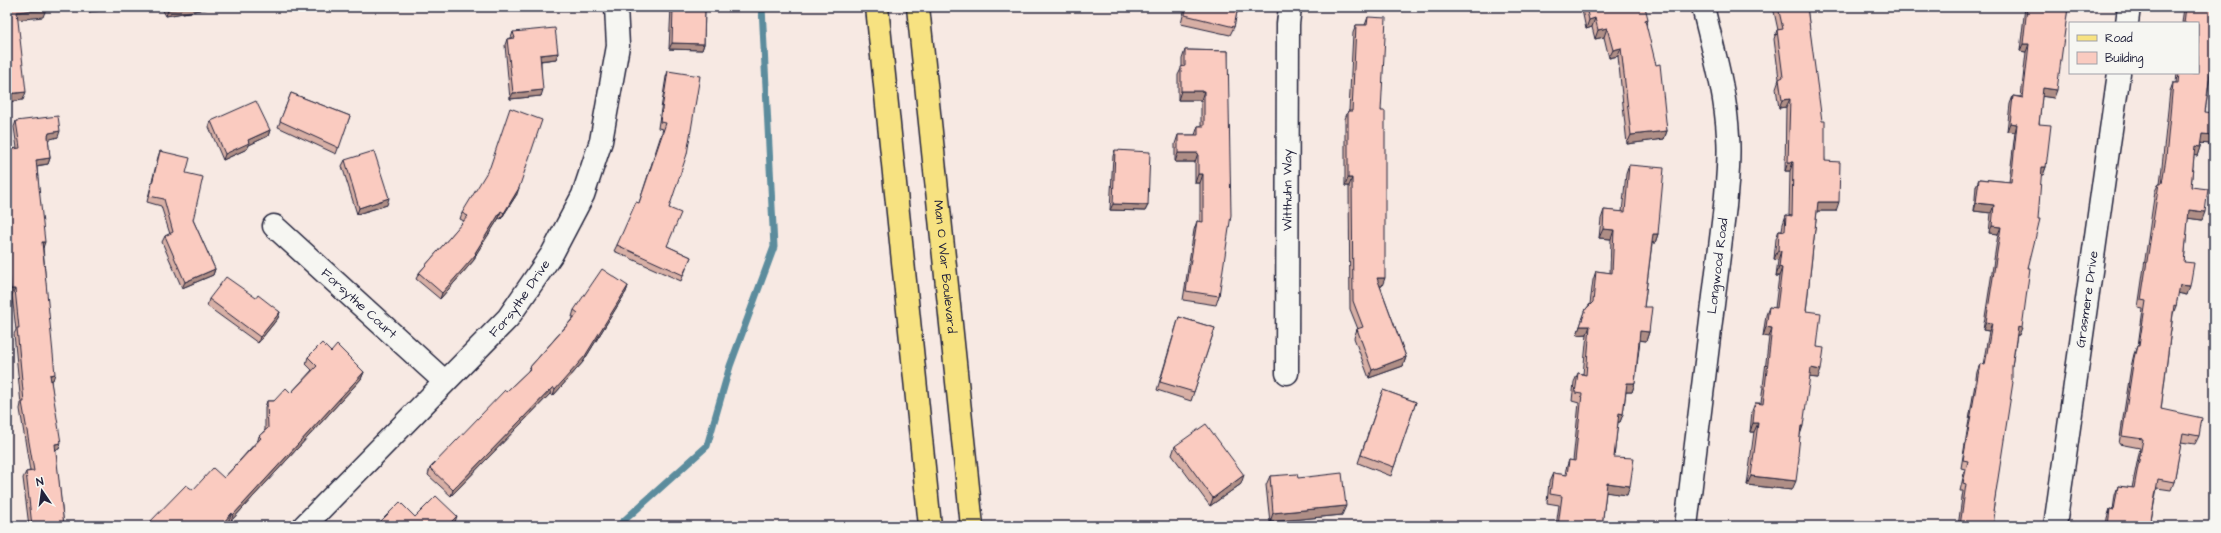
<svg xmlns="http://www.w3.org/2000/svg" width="2221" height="533" font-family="'Architects Daughter',sans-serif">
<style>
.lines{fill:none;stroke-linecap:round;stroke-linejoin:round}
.stream{stroke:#5c8c9d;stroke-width:7}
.minor-casing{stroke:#22223b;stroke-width:25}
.primary-casing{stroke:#22223b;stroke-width:25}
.minor{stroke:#f6f6f2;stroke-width:22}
.primary{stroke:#f7e281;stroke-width:22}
.wall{fill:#d7afa5;stroke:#22223b}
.shaded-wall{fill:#af8e86;stroke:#22223b}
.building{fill:#facbc0;stroke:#22223b}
.labels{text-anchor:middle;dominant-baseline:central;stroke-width:3;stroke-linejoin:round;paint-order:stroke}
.street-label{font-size:13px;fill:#22223b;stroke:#f6f6f2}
</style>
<rect width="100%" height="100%" fill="#f7e9e3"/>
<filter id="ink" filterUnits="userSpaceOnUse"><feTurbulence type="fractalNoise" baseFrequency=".025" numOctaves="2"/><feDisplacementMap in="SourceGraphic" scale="8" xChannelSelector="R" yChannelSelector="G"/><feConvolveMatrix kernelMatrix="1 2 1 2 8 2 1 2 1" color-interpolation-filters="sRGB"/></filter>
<g filter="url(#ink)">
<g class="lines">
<path class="stream" d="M 618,526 L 707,446 L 730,366 L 774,247 L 762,7"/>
<defs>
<g id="minor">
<path d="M 2127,23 L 2129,7"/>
<path id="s1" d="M 274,226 L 444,381"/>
<path id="s2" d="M 1287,373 L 1288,24 L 1290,7"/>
<path id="s3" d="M 304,526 L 508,318 L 552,254 L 583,195 L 601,141 L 618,46 L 616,7"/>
<path id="s4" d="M 1686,526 L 1725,206 C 1727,183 1730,159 1728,136 C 1726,93 1713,49 1703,7"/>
<path id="s5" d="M 2055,526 L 2119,73"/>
</g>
<g id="primary">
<path d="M 877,7 L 930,526"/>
<path id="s6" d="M 918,7 L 972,526"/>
</g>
</defs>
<use href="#minor" class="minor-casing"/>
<use href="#primary" class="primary-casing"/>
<use href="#minor" class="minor"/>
<use href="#primary" class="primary"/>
</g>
<g class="wall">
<path d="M 87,7 L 124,7 L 88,12 Z"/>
<path d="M 161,7 L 216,7 L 166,16 Z"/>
<path d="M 671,7 L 705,7 L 704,44 L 702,50 L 669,49 Z"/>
<path d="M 1185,7 L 1238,7 L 1234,27 L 1230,35 L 1181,24 Z"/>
<path d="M 1583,7 L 1645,7 L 1646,25 L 1667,131 L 1664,139 L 1627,144 L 1618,56 L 1609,58 L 1604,37 L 1595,39 L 1592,27 L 1586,29 L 1582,10 Z"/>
<path d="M 1773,7 L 1807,7 L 1825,161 L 1836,211 L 1817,211 L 1806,311 L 1817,347 L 1818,378 L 1809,377 L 1800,435 L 1792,490 L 1747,485 L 1754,432 L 1750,432 L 1752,411 L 1755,403 L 1761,403 L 1769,337 L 1763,336 L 1766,315 L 1769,307 L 1775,308 L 1779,276 L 1776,276 L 1778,260 L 1774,259 L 1776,239 L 1779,230 L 1782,230 L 1783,224 L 1786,215 L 1789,216 L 1790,171 L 1785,171 L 1786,107 L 1779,108 L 1776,88 L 1779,79 L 1774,39 L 1777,30 L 1778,30 Z"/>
<path d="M 2025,7 L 2068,7 L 2054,98 L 2042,96 L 2039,124 L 2046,167 L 2043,175 L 2041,174 L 2028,268 L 2019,335 L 2017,335 L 2012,366 L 1993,511 L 1993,526 L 1958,526 L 1963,491 L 1960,491 L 1965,469 L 1961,468 L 1977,372 L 1980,364 L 1983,365 L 1989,331 L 1983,330 L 1998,234 L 1989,233 L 1991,213 L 1974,211 L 1976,186 L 1979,179 L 2009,182 L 2015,132 L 2007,131 L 2010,104 L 2013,96 L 2021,97 L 2026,52 L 2020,51 Z"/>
<path d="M 2184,7 L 2214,7 L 2214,72 L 2213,75 L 2210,75 L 2205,112 L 2213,135 L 2210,144 L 2201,143 L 2197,156 L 2194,155 L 2191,187 L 2202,220 L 2188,218 L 2184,262 L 2187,295 L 2178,293 L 2176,306 L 2173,314 L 2161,409 L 2199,436 L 2195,444 L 2181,442 L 2174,482 L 2171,490 L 2157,488 L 2150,526 L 2106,526 L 2107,518 L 2110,509 L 2113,510 L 2115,495 L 2118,486 L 2132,488 L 2140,448 L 2119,444 L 2131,367 L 2134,354 L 2137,346 L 2138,346 L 2143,309 L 2138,308 L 2155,191 L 2159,183 L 2160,183 L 2162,167 L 2170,91 L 2173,83 L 2176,83 L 2177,73 L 2198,73 L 2198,23 L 2182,23 Z"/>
<path d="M 1368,17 L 1381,111 L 1382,286 L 1380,286 L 1406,357 L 1403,366 L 1369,378 L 1354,338 L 1357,329 L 1358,329 L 1350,309 L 1349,186 L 1345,186 L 1345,119 L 1348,111 L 1349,111 L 1353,33 L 1356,25 L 1365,25 Z"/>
<path d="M 513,32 L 558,53 L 556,59 L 541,61 L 541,96 L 510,99 L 505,45 L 507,39 L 511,38 Z"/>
<path d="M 1185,50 L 1228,51 L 1219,296 L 1216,305 L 1183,300 L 1194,230 L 1197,221 L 1200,222 L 1200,183 L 1195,183 L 1195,162 L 1175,162 L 1175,144 L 1178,135 L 1195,135 L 1198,126 L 1201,126 L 1201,100 L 1178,100 L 1178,75 L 1182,67 L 1182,59 Z"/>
<path d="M 668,71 L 669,208 L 667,246 L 691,257 L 681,281 L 614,251 L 617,245 L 639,203 L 663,129 L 658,128 L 666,77 Z"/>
<path d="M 291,93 L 350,116 L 336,154 L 278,127 Z"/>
<path d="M 16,121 L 58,137 L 48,139 L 50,158 L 48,164 L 37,166 L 53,380 L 51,381 L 59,449 L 55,449 L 64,526 L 29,526 L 23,478 L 26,472 L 30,471 L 20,409 L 21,404 L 14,334 L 16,330 L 12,295 L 8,295 L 7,282 L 7,150 L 17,148 L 14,127 Z"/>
<path d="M 211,121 L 270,130 L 268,136 L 249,145 L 247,149 L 223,160 L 209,127 Z"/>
<path d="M 1115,150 L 1148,205 L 1145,211 L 1110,210 L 1113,156 Z"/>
<path d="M 160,151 L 186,173 L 193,220 L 215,269 L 213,275 L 182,288 L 162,242 L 165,236 L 170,234 L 161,206 L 147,202 L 158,157 Z"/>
<path d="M 345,160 L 387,205 L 357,214 L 342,166 Z"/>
<path d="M 1629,165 L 1658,234 L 1655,243 L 1652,243 L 1644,307 L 1649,332 L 1646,341 L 1640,340 L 1635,383 L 1632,392 L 1626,392 L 1623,414 L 1620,422 L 1618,422 L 1614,457 L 1627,495 L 1606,492 L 1602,526 L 1556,526 L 1559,505 L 1547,503 L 1549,482 L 1553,473 L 1565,475 L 1566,469 L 1569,460 L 1573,461 L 1579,403 L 1572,401 L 1574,382 L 1578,373 L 1583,374 L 1587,334 L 1577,335 L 1586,309 L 1590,304 L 1593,280 L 1596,271 L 1610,273 L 1611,239 L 1599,238 L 1601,219 L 1604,210 L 1622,212 L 1626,174 Z"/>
<path d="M 517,194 L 501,219 L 499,218 L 476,254 L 474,260 L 440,299 L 416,279 L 419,273 L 464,221 L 460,219 L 462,213 Z"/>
<path d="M 628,286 L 626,292 L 583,362 L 553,396 L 550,394 L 451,496 L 428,475 L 430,468 L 506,392 L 528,371 L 530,367 L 574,317 L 572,317 L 574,310 Z"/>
<path d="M 256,298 L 280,312 L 278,318 L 258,343 L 207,306 L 209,299 Z"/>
<path d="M 1179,317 L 1215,328 L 1191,401 L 1157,390 Z"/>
<path d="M 331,352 L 364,372 L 361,379 L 231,521 L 229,520 L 224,526 L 146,526 L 193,490 L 224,478 L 258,440 L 259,436 L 265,430 L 265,407 L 267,401 L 274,401 L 291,393 L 312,370 L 306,364 L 308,357 Z"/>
<path d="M 1383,390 L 1416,402 L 1391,476 L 1358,463 Z"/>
<path d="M 1175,446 L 1241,484 L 1210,506 L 1172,455 Z"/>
<path d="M 1270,476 L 1298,478 L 1342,515 L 1270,522 L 1266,485 Z"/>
</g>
<g class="shaded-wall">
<path d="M 90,7 L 124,7 L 88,12 Z"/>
<path d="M 185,7 L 216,7 L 166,16 L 168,10 Z"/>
<path d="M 46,9 L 43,17 L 15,20 L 17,12 Z"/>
<path d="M 1595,18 L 1592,27 L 1586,29 L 1589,20 Z"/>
<path d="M 1648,19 L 1645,28 L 1645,20 Z"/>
<path d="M 1607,28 L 1604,37 L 1595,39 L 1598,30 Z"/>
<path d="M 672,43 L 704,44 L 702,50 L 669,49 Z"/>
<path d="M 2023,44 L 2029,44 L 2026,52 L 2020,51 Z"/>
<path d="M 1621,48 L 1618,56 L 1609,58 L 1613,50 Z"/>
<path d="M 558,53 L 556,59 L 538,61 L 540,55 Z"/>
<path d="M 2211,66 L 2214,66 L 2214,72 L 2213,75 L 2208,75 Z"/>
<path d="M 2043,88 L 2057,90 L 2054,98 L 2040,96 Z"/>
<path d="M 543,90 L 541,96 L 510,99 L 513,93 Z"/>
<path d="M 1181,91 L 1204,91 L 1201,100 L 1178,100 Z"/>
<path d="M 26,92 L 23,100 L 7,102 L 7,94 Z"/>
<path d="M 1790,99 L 1786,107 L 1779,108 L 1782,100 Z"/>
<path d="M 2010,123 L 2017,124 L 2015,132 L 2007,131 Z"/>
<path d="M 270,130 L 268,136 L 249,145 L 247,149 L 223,160 L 225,154 L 248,140 Z"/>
<path d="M 60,131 L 58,137 L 47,140 L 49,133 Z"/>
<path d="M 1667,131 L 1664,139 L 1627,144 L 1631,135 Z"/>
<path d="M 2202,134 L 2213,135 L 2210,144 L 2199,143 Z"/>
<path d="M 2195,146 L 2200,147 L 2197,156 L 2192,155 Z"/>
<path d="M 1178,153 L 1198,153 L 1195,162 L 1175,162 Z"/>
<path d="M 50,158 L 48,164 L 34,166 L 36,160 Z"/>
<path d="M 1788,162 L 1793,162 L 1790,171 L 1785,171 Z"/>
<path d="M 2042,167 L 2046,167 L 2043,175 L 2039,174 Z"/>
<path d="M 1198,174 L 1203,174 L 1200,183 L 1195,183 Z"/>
<path d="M 1348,178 L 1352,178 L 1349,186 L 1345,186 Z"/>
<path d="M 519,188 L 517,194 L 501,219 L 504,213 Z"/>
<path d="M 389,198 L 387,205 L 357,214 L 359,208 Z"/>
<path d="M 1818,202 L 1839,202 L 1836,211 L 1815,211 Z"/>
<path d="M 1976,203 L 1994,205 L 1991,213 L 1974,211 Z"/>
<path d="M 1113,204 L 1148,205 L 1145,211 L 1110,210 Z"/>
<path d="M 2189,210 L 2205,212 L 2202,220 L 2186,218 Z"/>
<path d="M 501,211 L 499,218 L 475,256 L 476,254 L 474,260 L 440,299 L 442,293 L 475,253 Z"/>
<path d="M 1992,226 L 2001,227 L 1998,234 L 1989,233 Z"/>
<path d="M 1603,229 L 1614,230 L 1611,239 L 1599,238 Z"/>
<path d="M 1653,234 L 1658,234 L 1655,243 L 1649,242 Z"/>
<path d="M 42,242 L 45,242 L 43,248 Z"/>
<path d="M 1778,250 L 1781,251 L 1778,260 L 1774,259 Z"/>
<path d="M 1779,267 L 1782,268 L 1779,276 L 1776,276 Z"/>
<path d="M 215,269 L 213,275 L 182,288 L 185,282 Z"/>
<path d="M 1377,278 L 1385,278 L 1382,286 L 1374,286 Z"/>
<path d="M 2180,285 L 2190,286 L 2187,295 L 2177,293 Z"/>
<path d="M 628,286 L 626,292 L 583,362 L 553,396 L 555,390 Z"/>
<path d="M 11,289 L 15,289 L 12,295 L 8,295 Z"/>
<path d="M 280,312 L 278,318 L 258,343 L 260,337 Z"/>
<path d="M 1986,322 L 1992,323 L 1989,331 L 1983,330 Z"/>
<path d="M 1580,326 L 1590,326 L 1587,334 L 1577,335 Z"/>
<path d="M 1766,327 L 1772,328 L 1769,337 L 1763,336 Z"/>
<path d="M 2018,327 L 2022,328 L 2019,335 L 2015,335 Z"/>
<path d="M 1640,331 L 1649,332 L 1646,341 L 1637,340 Z"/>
<path d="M 1406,357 L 1403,366 L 1369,378 L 1372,370 Z"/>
<path d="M 1811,368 L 1821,370 L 1818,378 L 1807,377 Z"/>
<path d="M 364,372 L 361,379 L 231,521 L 233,515 Z"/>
<path d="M 55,374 L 53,380 L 48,381 L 50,375 Z"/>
<path d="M 1627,383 L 1635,383 L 1632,392 L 1624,392 Z"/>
<path d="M 553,387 L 550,394 L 451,496 L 453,490 Z"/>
<path d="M 1619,413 L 1623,414 L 1620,422 L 1615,422 Z"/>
<path d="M 1753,423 L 1758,423 L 1754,432 L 1750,432 Z"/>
<path d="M 1801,426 L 1803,426 L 1800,435 Z"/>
<path d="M 61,443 L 59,449 L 52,450 L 55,444 Z"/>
<path d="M 1244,475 L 1241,484 L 1210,506 L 1213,498 Z"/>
<path d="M 1751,476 L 1796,481 L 1792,490 L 1747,485 Z"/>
<path d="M 1607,483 L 1630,486 L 1627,495 L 1604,492 Z"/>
<path d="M 1346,506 L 1342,515 L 1270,522 L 1273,513 Z"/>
<path d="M 232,513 L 229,520 L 224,526 L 220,526 Z"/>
<path d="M 457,516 L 454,525 L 453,526 L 447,526 Z"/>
</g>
<g class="building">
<path d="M 7,7 L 46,7 L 46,9 L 17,12 L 26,92 L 7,94 Z"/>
<path d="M 167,7 L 185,7 L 168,10 Z"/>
<path d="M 673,7 L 705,7 L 704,44 L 672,43 Z"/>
<path d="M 1186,7 L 1238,7 L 1234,27 L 1185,15 Z"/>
<path d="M 1586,7 L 1645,7 L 1648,19 L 1645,20 L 1656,65 L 1660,64 L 1667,131 L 1631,135 L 1621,48 L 1613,50 L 1607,28 L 1598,30 L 1595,18 L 1589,20 Z"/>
<path d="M 1778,7 L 1807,7 L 1822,121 L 1825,121 L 1825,161 L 1840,162 L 1839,202 L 1818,202 L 1806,311 L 1821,313 L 1817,347 L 1824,348 L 1821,370 L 1811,368 L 1803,426 L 1801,426 L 1798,455 L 1799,458 L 1796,481 L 1751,476 L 1758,423 L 1753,423 L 1755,403 L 1763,404 L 1772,328 L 1766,327 L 1769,307 L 1777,308 L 1782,268 L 1779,267 L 1781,251 L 1778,250 L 1779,230 L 1785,231 L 1786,215 L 1792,216 L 1793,162 L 1788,162 L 1790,99 L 1782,100 L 1779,79 L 1783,77 L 1777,30 L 1783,29 Z"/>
<path d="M 2027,7 L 2068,7 L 2057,90 L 2043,88 L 2039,124 L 2051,125 L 2046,167 L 2042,167 L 2038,219 L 2040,219 L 2028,268 L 2030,268 L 2022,328 L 2018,327 L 2012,366 L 2012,381 L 2013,382 L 1993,511 L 1995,511 L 1993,526 L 1960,526 L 1966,484 L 1963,483 L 1968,461 L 1963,460 L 1980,364 L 1985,365 L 1992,323 L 1986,322 L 2001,227 L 1992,226 L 1994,205 L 1976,203 L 1979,179 L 2011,182 L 2017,124 L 2010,123 L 2013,96 L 2023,98 L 2029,44 L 2023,44 Z"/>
<path d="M 2186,7 L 2214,7 L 2214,66 L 2211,66 L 2205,112 L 2214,113 L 2214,127 L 2213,135 L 2202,134 L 2200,147 L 2195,146 L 2191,187 L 2208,189 L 2205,212 L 2189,210 L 2184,262 L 2194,263 L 2190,286 L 2180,285 L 2176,306 L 2174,305 L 2161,409 L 2202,418 L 2199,436 L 2183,433 L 2174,482 L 2158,479 L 2150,526 L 2108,526 L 2110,509 L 2114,510 L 2118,486 L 2134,488 L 2143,439 L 2122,436 L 2134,358 L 2137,346 L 2139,346 L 2146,301 L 2141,300 L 2159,183 L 2162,183 L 2166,158 L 2173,83 L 2178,83 L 2179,73 L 2198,73 L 2198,23 L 2184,23 Z"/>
<path d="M 1368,17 L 1386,18 L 1381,111 L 1385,111 L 1385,278 L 1377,278 L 1406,357 L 1372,370 L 1357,329 L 1363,327 L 1353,301 L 1352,178 L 1348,178 L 1348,111 L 1352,111 L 1356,25 L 1367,25 Z"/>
<path d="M 555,28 L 558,53 L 540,55 L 543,90 L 513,93 L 507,39 L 515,38 L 513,32 Z"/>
<path d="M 1185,50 L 1228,51 L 1231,215 L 1219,296 L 1186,291 L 1197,221 L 1203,222 L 1203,174 L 1198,174 L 1198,153 L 1178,153 L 1178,135 L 1198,135 L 1198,126 L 1204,126 L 1204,91 L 1181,91 L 1181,67 L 1185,66 Z"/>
<path d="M 668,71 L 700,76 L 687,154 L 669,208 L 681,213 L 667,246 L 691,257 L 683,275 L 617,245 L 636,202 L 639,203 L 666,123 L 660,122 Z"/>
<path d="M 291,93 L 350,116 L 339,148 L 280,121 Z"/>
<path d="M 256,101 L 270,130 L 248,140 L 249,143 L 225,154 L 211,121 Z"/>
<path d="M 510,108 L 542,120 L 519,188 L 504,213 L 501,211 L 475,253 L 476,254 L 442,293 L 419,273 L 468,216 L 462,213 L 490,167 Z"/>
<path d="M 58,116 L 60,131 L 49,133 L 48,136 L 50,158 L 36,160 L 45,242 L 42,242 L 55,374 L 50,375 L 61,443 L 55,444 L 64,526 L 32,526 L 26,472 L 34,471 L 22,402 L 24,402 L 17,328 L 19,328 L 15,289 L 11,289 L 7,254 L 7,150 L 20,148 L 16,121 Z"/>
<path d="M 1115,150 L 1150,152 L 1148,205 L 1113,204 Z"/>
<path d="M 160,151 L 190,158 L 186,173 L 203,177 L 193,220 L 215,269 L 185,282 L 165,236 L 173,232 L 164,199 L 149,196 Z"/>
<path d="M 374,151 L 389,198 L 359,208 L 345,160 Z"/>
<path d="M 1629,165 L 1664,168 L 1658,234 L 1653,234 L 1644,307 L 1652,307 L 1649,332 L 1640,331 L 1635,383 L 1627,383 L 1623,414 L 1619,413 L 1614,457 L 1634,458 L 1630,486 L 1607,483 L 1602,526 L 1558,526 L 1562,496 L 1550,494 L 1553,473 L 1567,475 L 1569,460 L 1575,461 L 1582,394 L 1575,393 L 1578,373 L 1586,375 L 1590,326 L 1580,326 L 1586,309 L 1593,302 L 1596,271 L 1612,273 L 1614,230 L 1603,229 L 1604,210 L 1625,212 Z"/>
<path d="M 602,269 L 628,286 L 585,356 L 555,390 L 553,387 L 453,490 L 430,468 L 505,390 L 506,392 L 531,368 L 530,367 L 578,313 L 574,310 Z"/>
<path d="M 226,277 L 256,298 L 258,295 L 280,312 L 260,337 L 209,299 Z"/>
<path d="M 1179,317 L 1215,328 L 1194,392 L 1160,382 Z"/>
<path d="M 322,343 L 331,352 L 337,345 L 364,372 L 233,515 L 232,513 L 220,526 L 196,526 L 193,524 L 191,526 L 146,526 L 186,485 L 193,490 L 213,468 L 224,478 L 261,438 L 259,436 L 268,428 L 267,401 L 274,401 L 286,388 L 291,393 L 317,366 L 308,357 Z"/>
<path d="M 1383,390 L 1416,402 L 1394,467 L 1361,455 Z"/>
<path d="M 1206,424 L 1244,475 L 1213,498 L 1175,446 Z"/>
<path d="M 1342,473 L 1346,506 L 1273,513 L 1270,476 L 1297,474 L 1298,478 Z"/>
<path d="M 436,496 L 457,516 L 447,526 L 379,526 L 378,524 L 400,502 L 415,517 Z"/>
</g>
</g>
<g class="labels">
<g class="street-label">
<text stroke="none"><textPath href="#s2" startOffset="183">Witthuhn Way</textPath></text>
<text stroke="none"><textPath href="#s4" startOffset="262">Longwood Road</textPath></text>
<text stroke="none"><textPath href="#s6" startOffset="261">Man O War Boulevard</textPath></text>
<text stroke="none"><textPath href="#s3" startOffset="314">Forsythe Drive</textPath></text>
<text stroke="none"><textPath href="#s5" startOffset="229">Grasmere Drive</textPath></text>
<text stroke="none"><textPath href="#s1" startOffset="115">Forsythe Court</textPath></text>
</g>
</g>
<rect width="2221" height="533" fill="none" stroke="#f6f6f2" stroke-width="24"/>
<rect x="12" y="12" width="2197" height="509" fill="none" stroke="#22223b" stroke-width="1.5" filter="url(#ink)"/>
<rect x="2069" y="22" width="130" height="52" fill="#f6f6f2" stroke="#a1a1a9"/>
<rect x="2077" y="35" width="20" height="6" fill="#f7e281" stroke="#a1a1a9"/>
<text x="2105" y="42" font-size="12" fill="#22223b">Road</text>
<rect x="2077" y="52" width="20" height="12" fill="#facbc0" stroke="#a1a1a9"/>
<text x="2105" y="62" font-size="12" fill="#22223b">Building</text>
<g transform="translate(42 491) rotate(347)" stroke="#f6f6f2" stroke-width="3" paint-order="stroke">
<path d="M0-3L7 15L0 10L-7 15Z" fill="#22223b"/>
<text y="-6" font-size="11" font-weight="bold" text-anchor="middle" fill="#22223b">N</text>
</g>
</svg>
